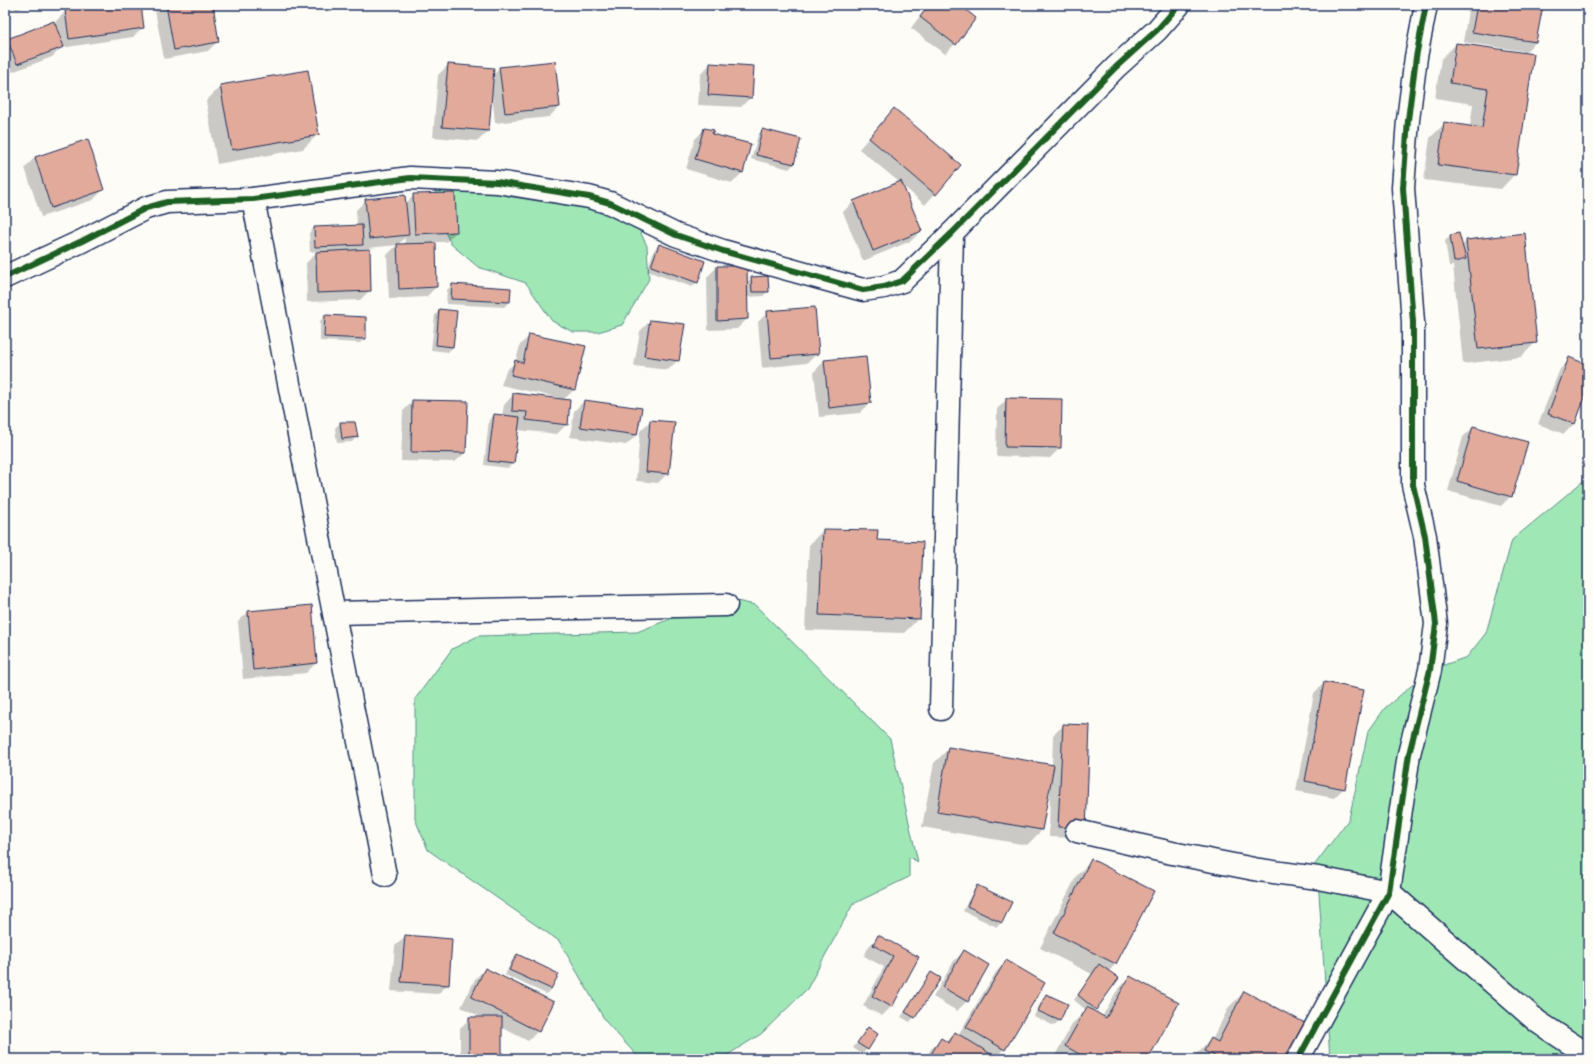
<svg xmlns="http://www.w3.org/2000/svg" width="1593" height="1064" font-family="Sriracha,sans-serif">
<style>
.green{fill:#9fe8b6;stroke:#5d8c8a}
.shadow{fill:#0003;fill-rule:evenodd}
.building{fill:#e2aa9a;stroke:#1b2f5e}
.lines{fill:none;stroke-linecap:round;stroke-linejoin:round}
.minor-casing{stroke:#1b2f5e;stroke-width:25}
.minor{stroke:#fdfcf7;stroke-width:22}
.cycleway-casing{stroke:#fdfcf7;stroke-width:8}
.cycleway{stroke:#1b5e20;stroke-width:6}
</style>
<rect width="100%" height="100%" fill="#fdfcf7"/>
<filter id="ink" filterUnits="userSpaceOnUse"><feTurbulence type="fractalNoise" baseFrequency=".025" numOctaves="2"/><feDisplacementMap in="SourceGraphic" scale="8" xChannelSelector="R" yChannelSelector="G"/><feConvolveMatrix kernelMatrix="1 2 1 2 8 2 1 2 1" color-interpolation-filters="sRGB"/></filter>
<g filter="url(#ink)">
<g class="green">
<path d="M 439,180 L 616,209 L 636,223 L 647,246 L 649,279 L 622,325 L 598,332 L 573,332 L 552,321 L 526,283 L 478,267 L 451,244 L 432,206 Z"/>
<path d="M 1588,477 L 1588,1059 L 1330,1059 L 1318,878 L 1313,867 L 1349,819 L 1368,732 L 1385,708 L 1430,670 L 1467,657 L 1486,633 L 1512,540 Z"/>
<path d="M 723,598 L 755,605 L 890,739 L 918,862 L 909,857 L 909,877 L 853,904 L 807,989 L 761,1034 L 721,1059 L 640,1059 L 606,1022 L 559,941 L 428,850 L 415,819 L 415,699 L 452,649 L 478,636 L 637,632 Z"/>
</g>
<g class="shadow">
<path d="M 14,5 L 29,5 L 16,10 Z"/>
<path d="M 61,5 L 83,5 L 81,9 L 107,5 L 140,5 L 143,27 L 133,37 L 61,48 L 52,57 L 7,74 L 5,42 L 8,40 L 56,27 L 56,21 L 67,10 L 61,10 Z"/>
<path d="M 154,5 L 212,5 L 218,41 L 208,51 L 164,59 Z"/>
<path d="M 928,5 L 958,5 L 955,44 L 945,54 L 911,28 Z"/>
<path d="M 1469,5 L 1542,5 L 1536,42 L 1524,53 L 1515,174 L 1501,189 L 1424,180 L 1430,138 L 1445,123 L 1470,127 L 1473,104 L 1435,98 L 1441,59 L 1456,44 L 1523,53 L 1523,51 L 1463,42 Z"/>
<path d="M 710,64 L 751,97 L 741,107 L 698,105 L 700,75 Z"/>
<path d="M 448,65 L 492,76 L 500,68 L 559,107 L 549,117 L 495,123 L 492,95 L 488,131 L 478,141 L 433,137 L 438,75 Z"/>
<path d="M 221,86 L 318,134 L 303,149 L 217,164 L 206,101 Z"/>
<path d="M 894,109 L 960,165 L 925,205 L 901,184 L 921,231 L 911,241 L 863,261 L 843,212 L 853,202 L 899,182 L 859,149 Z"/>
<path d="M 705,129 L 711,135 L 750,145 L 742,173 L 732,183 L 686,169 L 695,139 Z"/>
<path d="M 762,130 L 794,164 L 789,169 L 751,159 L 758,135 Z"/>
<path d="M 87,140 L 103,190 L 93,200 L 41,217 L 25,168 L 35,157 Z"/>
<path d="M 414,195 L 456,232 L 446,242 L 435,242 L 436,287 L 426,297 L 389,299 L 387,255 L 397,245 L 358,249 L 355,251 L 370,290 L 360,300 L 307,302 L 306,263 L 318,251 L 310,252 L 309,233 L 314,228 L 357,226 L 356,210 L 366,200 L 405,204 ZM 405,238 L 405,245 L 397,245 Z"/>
<path d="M 1450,236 L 1462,246 L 1466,241 L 1536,342 L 1521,357 L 1463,364 L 1453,266 L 1449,266 L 1445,241 Z"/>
<path d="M 659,245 L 697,282 L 692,287 L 647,271 L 654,250 Z"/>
<path d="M 717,267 L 746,283 L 752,278 L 768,291 L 763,296 L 747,297 L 747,319 L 737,329 L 708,330 L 707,277 Z"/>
<path d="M 452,285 L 509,302 L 504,307 L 446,304 L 447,290 Z"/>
<path d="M 440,310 L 453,347 L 448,352 L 431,350 L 435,315 Z"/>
<path d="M 768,312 L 818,353 L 807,363 L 762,368 L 758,322 Z"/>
<path d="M 325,316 L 365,339 L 360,343 L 320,341 L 320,321 Z"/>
<path d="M 650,321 L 678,360 L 668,370 L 634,366 L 640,331 Z"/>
<path d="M 530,335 L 574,390 L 563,400 L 567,424 L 557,434 L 517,430 L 513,463 L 508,468 L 484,465 L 489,420 L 494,415 L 502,416 L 504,405 L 514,394 L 558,400 L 559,398 L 501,385 L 506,371 L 516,361 L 520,345 Z"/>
<path d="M 865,357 L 870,403 L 860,413 L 819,417 L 814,372 L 824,361 Z"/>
<path d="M 1570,359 L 1588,366 L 1588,386 L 1574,424 L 1564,434 L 1538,424 L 1560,369 Z"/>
<path d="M 1007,399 L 1060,448 L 1050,458 L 996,456 L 997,409 Z"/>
<path d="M 413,401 L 466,452 L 455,462 L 401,461 L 403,411 Z"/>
<path d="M 584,401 L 637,435 L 626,445 L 570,437 L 574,411 Z"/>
<path d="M 650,421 L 674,423 L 668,473 L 658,483 L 636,481 L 640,431 Z"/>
<path d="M 340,423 L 357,437 L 352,442 L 337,443 L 335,428 Z"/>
<path d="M 1474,427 L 1511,496 L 1501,506 L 1448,491 L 1463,437 Z"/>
<path d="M 823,530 L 876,541 L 919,618 L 904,633 L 805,630 L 809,545 Z"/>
<path d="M 311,606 L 316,663 L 306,673 L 243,679 L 238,622 L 248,612 Z"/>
<path d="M 1324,683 L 1344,788 L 1334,798 L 1296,791 L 1314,693 Z"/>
<path d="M 1064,725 L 1075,838 L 1049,837 L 1050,781 L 1042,830 L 1027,845 L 922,827 L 934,763 L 949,748 L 1052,766 L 1053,735 Z"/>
<path d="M 1092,861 L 1152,892 L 1116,964 L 1108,972 L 1117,978 L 1093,1012 L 1102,1017 L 1116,992 L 1130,977 L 1146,1059 L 1053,1059 L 1073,1023 L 1086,1010 L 1074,1000 L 1092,974 L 1040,948 L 1077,875 Z"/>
<path d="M 977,887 L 1002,922 L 997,927 L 963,911 L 973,891 Z"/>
<path d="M 405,936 L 448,984 L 438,994 L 391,991 L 395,946 Z"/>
<path d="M 879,936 L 918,958 L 892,1006 L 882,1016 L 863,1006 L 884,967 L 864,956 L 869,946 Z"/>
<path d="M 964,951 L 967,1001 L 957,1011 L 933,997 L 954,961 Z"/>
<path d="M 517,956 L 558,975 L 551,989 L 546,994 L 505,975 L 512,960 Z"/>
<path d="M 1006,962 L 1044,984 L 1004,1049 L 995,1058 L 997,1059 L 925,1059 L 931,1049 L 941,1039 L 946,1042 L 955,1034 L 958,1035 L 996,972 Z"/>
<path d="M 485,969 L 538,1031 L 528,1041 L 501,1027 L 501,1059 L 460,1059 L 460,1028 L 470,1018 L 483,1018 L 461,1007 L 475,979 Z"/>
<path d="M 931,973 L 914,1017 L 910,1022 L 901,1017 Z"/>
<path d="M 1244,992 L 1286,1059 L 1193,1059 L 1196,1054 L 1211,1039 L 1212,1040 L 1229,1007 Z"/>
<path d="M 1047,996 L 1067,1005 L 1059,1021 L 1054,1026 L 1034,1016 L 1042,1000 Z"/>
<path d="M 868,1029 L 867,1049 L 862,1054 L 853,1048 Z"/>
</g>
<g class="building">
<path d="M 100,5 L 141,5 L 144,28 L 69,39 L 65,10 Z"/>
<path d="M 166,5 L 213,5 L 219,42 L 174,50 Z"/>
<path d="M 929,5 L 960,5 L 976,18 L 956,45 L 920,17 Z"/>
<path d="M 1477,5 L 1543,5 L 1536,42 L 1472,32 Z"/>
<path d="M 54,21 L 64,47 L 17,64 L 7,39 Z"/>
<path d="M 1456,43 L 1534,54 L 1516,175 L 1438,165 L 1444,122 L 1482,128 L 1488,89 L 1450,83 Z"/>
<path d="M 555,61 L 560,107 L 505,113 L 499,67 Z"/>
<path d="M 710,63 L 754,66 L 752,98 L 708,95 Z"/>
<path d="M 448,64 L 494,68 L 489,131 L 442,127 Z"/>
<path d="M 308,70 L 319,135 L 232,150 L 220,85 Z"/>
<path d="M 894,108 L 961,165 L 936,195 L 869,138 Z"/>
<path d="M 704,128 L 714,130 L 712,134 L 751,144 L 743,173 L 695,159 Z"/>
<path d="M 762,129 L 801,139 L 794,164 L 756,155 Z"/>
<path d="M 88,139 L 104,190 L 51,208 L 35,157 Z"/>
<path d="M 901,181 L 922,231 L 873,251 L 853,201 Z"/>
<path d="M 455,193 L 457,232 L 415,234 L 413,194 Z"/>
<path d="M 405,195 L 409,235 L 369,239 L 365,199 Z"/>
<path d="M 362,225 L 363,245 L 315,247 L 314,227 Z"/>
<path d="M 1459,233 L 1466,259 L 1454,262 L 1450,235 Z"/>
<path d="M 1525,233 L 1537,343 L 1478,349 L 1466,240 Z"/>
<path d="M 436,243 L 437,287 L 399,289 L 397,244 Z"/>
<path d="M 659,244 L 705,261 L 698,283 L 651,266 Z"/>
<path d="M 370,249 L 371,291 L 317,293 L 316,252 Z"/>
<path d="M 717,266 L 747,266 L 748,319 L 717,321 Z"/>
<path d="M 768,276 L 769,292 L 752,292 L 751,277 Z"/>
<path d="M 452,284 L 511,288 L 510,302 L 451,299 Z"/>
<path d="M 815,307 L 819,354 L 771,358 L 767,311 Z"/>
<path d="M 439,309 L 457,311 L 453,347 L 436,345 Z"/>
<path d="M 325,315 L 366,317 L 366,339 L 324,337 Z"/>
<path d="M 650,320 L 685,324 L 679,361 L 644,356 Z"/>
<path d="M 529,334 L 586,346 L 575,390 L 511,375 L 515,360 L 523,363 Z"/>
<path d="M 866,356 L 871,403 L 829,408 L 824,360 Z"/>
<path d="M 1569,357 L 1588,365 L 1588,389 L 1575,424 L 1548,414 Z"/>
<path d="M 513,393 L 570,400 L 568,425 L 526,420 L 527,412 L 512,411 Z"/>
<path d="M 1006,398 L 1062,399 L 1061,448 L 1005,447 Z"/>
<path d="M 412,400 L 468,401 L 466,453 L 411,452 Z"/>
<path d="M 584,400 L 642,408 L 637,435 L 580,427 Z"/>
<path d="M 494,414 L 520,417 L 514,464 L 488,461 Z"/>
<path d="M 650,420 L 675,422 L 669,474 L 646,472 Z"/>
<path d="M 340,422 L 355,422 L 358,437 L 342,439 Z"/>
<path d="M 1473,426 L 1528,442 L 1512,497 L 1457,481 Z"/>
<path d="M 823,529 L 878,530 L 877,540 L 923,542 L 920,619 L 819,615 Z"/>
<path d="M 312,605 L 317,663 L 253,670 L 248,611 Z"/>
<path d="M 1324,682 L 1364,690 L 1345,789 L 1305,781 Z"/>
<path d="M 1063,724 L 1090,725 L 1086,829 L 1058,827 Z"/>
<path d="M 948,747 L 1054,765 L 1042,830 L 937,812 Z"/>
<path d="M 1091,859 L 1154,891 L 1116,964 L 1054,933 Z"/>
<path d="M 977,885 L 1012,902 L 1002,923 L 967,906 Z"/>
<path d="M 405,935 L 452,939 L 449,985 L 401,982 Z"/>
<path d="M 878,935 L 919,957 L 892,1007 L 872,996 L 893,956 L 873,945 Z"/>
<path d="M 964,950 L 989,965 L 968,1002 L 942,987 Z"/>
<path d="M 517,954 L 559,974 L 551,989 L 509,970 Z"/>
<path d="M 1006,960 L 1045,983 L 1005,1050 L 966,1027 Z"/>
<path d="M 1099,964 L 1119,978 L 1096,1010 L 1078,995 Z"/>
<path d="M 485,968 L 554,1002 L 539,1032 L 471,997 Z"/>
<path d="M 931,972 L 941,978 L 915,1018 L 905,1012 Z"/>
<path d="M 1130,976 L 1179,1003 L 1148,1059 L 1088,1059 L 1065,1046 L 1087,1007 L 1106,1018 Z"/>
<path d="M 1244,991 L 1305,1023 L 1287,1059 L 1221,1059 L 1204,1051 L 1211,1038 L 1218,1042 Z"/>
<path d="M 1046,994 L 1068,1004 L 1060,1021 L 1038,1011 Z"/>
<rect x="469" y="1017" width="33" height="42"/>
<path d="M 868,1027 L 878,1034 L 868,1050 L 857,1043 Z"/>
<path d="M 955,1032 L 999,1059 L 928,1059 L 941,1038 L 949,1043 Z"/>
</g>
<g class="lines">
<defs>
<g id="minor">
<path d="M 253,199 L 385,875"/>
<path d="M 5,277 L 82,241 L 146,208 L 167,202 L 253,199 L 410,178 L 497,182 L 589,197 L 610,203 L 676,235 L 723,251 L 863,290 L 884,287 L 902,281 L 952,233 L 1116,67 L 1157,30 L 1179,5"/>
<path d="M 334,613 L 726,605"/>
<path d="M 941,709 L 952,233"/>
<path d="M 1077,831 L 1172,853 L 1259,870 L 1318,878 L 1389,892 L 1538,1022 L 1588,1055"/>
<path d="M 1298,1059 L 1389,892 L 1409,754 L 1430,670 L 1436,624 L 1425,536 L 1413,485 L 1413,322 L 1403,188 L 1408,120 L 1416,57 L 1426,5"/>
</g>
</defs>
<use href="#minor" class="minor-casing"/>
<use href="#minor" class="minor"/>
<defs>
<g id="cycleway">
<path d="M 5,277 L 82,241 L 146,208 L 167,202 L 253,199 L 410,178 L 497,182 L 589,197 L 610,203 L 676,235 L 723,251 L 863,290 L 884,287 L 902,281 L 952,233 L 1116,67 L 1157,30 L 1179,5"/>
<path d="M 1298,1059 L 1389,892 L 1409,754 L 1430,670 L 1436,624 L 1425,536 L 1413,485 L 1413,322 L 1403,188 L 1408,120 L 1416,57 L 1426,5"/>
</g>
</defs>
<use href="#cycleway" class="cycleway-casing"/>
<use href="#cycleway" class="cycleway"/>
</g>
</g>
<rect width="1593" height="1064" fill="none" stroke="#fdfcf7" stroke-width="20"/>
<rect x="10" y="10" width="1573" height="1044" fill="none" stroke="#1b2f5e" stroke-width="1.5" filter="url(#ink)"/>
</svg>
